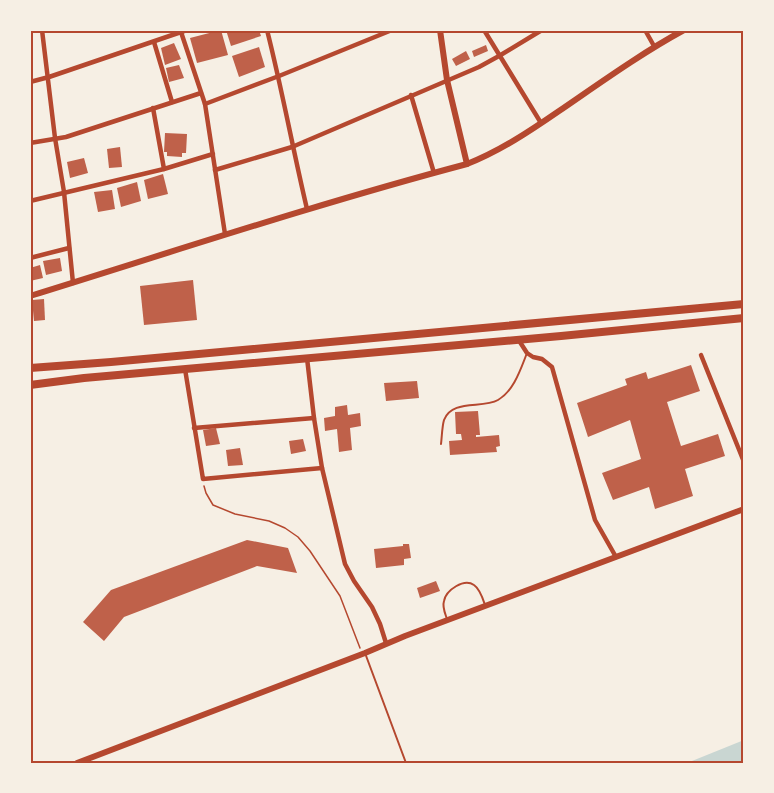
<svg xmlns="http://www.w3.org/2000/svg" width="774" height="793" font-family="'Asap Condensed',sans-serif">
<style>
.water{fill:#c9d6d2}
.building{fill:#bf614a}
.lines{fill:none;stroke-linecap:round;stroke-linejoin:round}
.path{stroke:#b5482f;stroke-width:1.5}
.service{stroke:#b5482f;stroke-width:2}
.minor{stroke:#b5482f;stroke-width:4.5}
.tertiary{stroke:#b5482f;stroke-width:6}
.primary{stroke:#b5482f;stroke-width:8}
.neatline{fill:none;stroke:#b5482f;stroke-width:2}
</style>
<rect width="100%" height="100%" fill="#f6efe4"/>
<path class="water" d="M 744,740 L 744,763 L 687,763 Z"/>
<g class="building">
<path d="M 221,30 L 228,55 L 197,63 L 190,38 Z"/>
<path d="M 226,30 L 259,30 L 261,36 L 231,46 Z"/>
<path d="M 174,43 L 181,59 L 165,65 L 161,48 Z"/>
<path d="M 486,45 L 488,51 L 474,57 L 472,51 Z"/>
<path d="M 259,47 L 265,67 L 239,77 L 232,56 Z"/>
<path d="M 466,51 L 470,59 L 456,66 L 452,59 Z"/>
<path d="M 179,65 L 184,78 L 169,82 L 166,68 Z"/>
<path d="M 165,133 L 187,134 L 186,153 L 182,153 L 182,157 L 167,156 L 167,152 L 164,152 Z"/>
<path d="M 120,147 L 122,167 L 109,168 L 107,149 Z"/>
<path d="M 84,158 L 88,173 L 70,178 L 67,162 Z"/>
<path d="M 163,174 L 168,194 L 148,199 L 144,180 Z"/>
<path d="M 137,182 L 141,201 L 121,207 L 117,188 Z"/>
<path d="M 112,190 L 115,209 L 98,212 L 94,192 Z"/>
<path d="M 60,258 L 62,271 L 46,275 L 43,261 Z"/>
<path d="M 40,265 L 43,278 L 30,281 L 30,268 Z"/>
<path d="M 193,280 L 197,320 L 144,325 L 140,286 Z"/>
<path d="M 44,299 L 45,320 L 34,321 L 32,300 Z"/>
<path d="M 691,365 L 700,391 L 667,402 L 681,446 L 718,434 L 725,456 L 685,469 L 693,496 L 655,509 L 649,487 L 613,500 L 602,473 L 641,459 L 630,420 L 588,437 L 577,403 L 627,385 L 625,379 L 646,372 L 648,379 Z"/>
<path d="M 417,381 L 419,398 L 386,401 L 384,383 Z"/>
<path d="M 347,405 L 348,415 L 360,413 L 361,426 L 350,428 L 352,450 L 339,452 L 337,429 L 325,431 L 324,418 L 335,416 L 335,407 Z"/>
<path d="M 478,411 L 480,435 L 476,435 L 476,437 L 499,435 L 500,446 L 496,447 L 497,452 L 450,455 L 449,441 L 462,440 L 461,434 L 456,434 L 455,412 Z"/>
<path d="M 216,428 L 220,444 L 206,446 L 203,430 Z"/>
<path d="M 303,439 L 306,451 L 291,454 L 289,441 Z"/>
<path d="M 240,448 L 243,465 L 228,466 L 226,450 Z"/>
<path d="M 247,540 L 288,548 L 297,573 L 257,566 L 124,617 L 104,641 L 83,622 L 111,590 Z"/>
<path d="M 403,544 L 409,544 L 411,558 L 404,559 L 404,565 L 376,568 L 374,549 L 403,546 Z"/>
<path d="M 436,581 L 440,591 L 420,598 L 417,588 Z"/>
</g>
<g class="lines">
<path class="path" d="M 204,486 L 206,493 L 213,505 L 235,514 L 269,521 L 285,528 L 298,537 L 310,551 L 340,596 L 360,648"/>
<g class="service">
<path d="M 441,444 C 442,436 442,427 444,420 C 452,399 482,409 498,400 C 514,391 521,368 527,353"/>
<path d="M 447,619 C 445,613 442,607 444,601 C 446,590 464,578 474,585 C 480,589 483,599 485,605"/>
<path d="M 365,653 L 406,763"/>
</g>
<g class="minor">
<path d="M 42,30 L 55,138 L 64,192 L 73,283"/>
<path d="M 267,30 C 282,89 293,150 307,209"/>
<path d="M 484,30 L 541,123"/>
<path d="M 645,30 L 654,46"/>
<path d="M 181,32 L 205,104 L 225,234"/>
<path d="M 154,42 L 172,102"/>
<path d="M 30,82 L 49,77 L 187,30"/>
<path d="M 411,95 L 434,173"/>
<path d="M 205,104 L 279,76 L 392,30"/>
<path d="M 153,108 L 164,169"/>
<path d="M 30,143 L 66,137 L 201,93"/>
<path d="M 215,170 L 292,147 L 479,67 L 499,56 L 542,30"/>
<path d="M 30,201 L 164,169 L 213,154"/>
<path d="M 30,258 L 69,248"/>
<path d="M 518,339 L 527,353 L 533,357 L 542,359 L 552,367 L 595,520 L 616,557"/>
<path d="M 701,355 L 744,462"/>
<path d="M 307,358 L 314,418 L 322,468 L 345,564 L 354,581 L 372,607 L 380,624 L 386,643"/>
<path d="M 185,369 L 203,479 L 322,468"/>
<path d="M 194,428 L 314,418"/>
</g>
<g class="tertiary">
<path d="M 440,30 L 447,80 L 467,164"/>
<path d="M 30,296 C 175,251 320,203 467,164 C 500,151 530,131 559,111 C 600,83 640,54 684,30"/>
<path d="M 77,763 L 365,653 L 405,636 L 744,509"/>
</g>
<g class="primary">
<path d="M 30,368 L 111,362 L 744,304"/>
<path d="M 30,385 L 84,378 L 561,336 L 744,318"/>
</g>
</g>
<rect width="774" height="793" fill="none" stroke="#f6efe4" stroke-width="63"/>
<rect x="32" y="32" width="710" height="730" class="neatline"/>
</svg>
